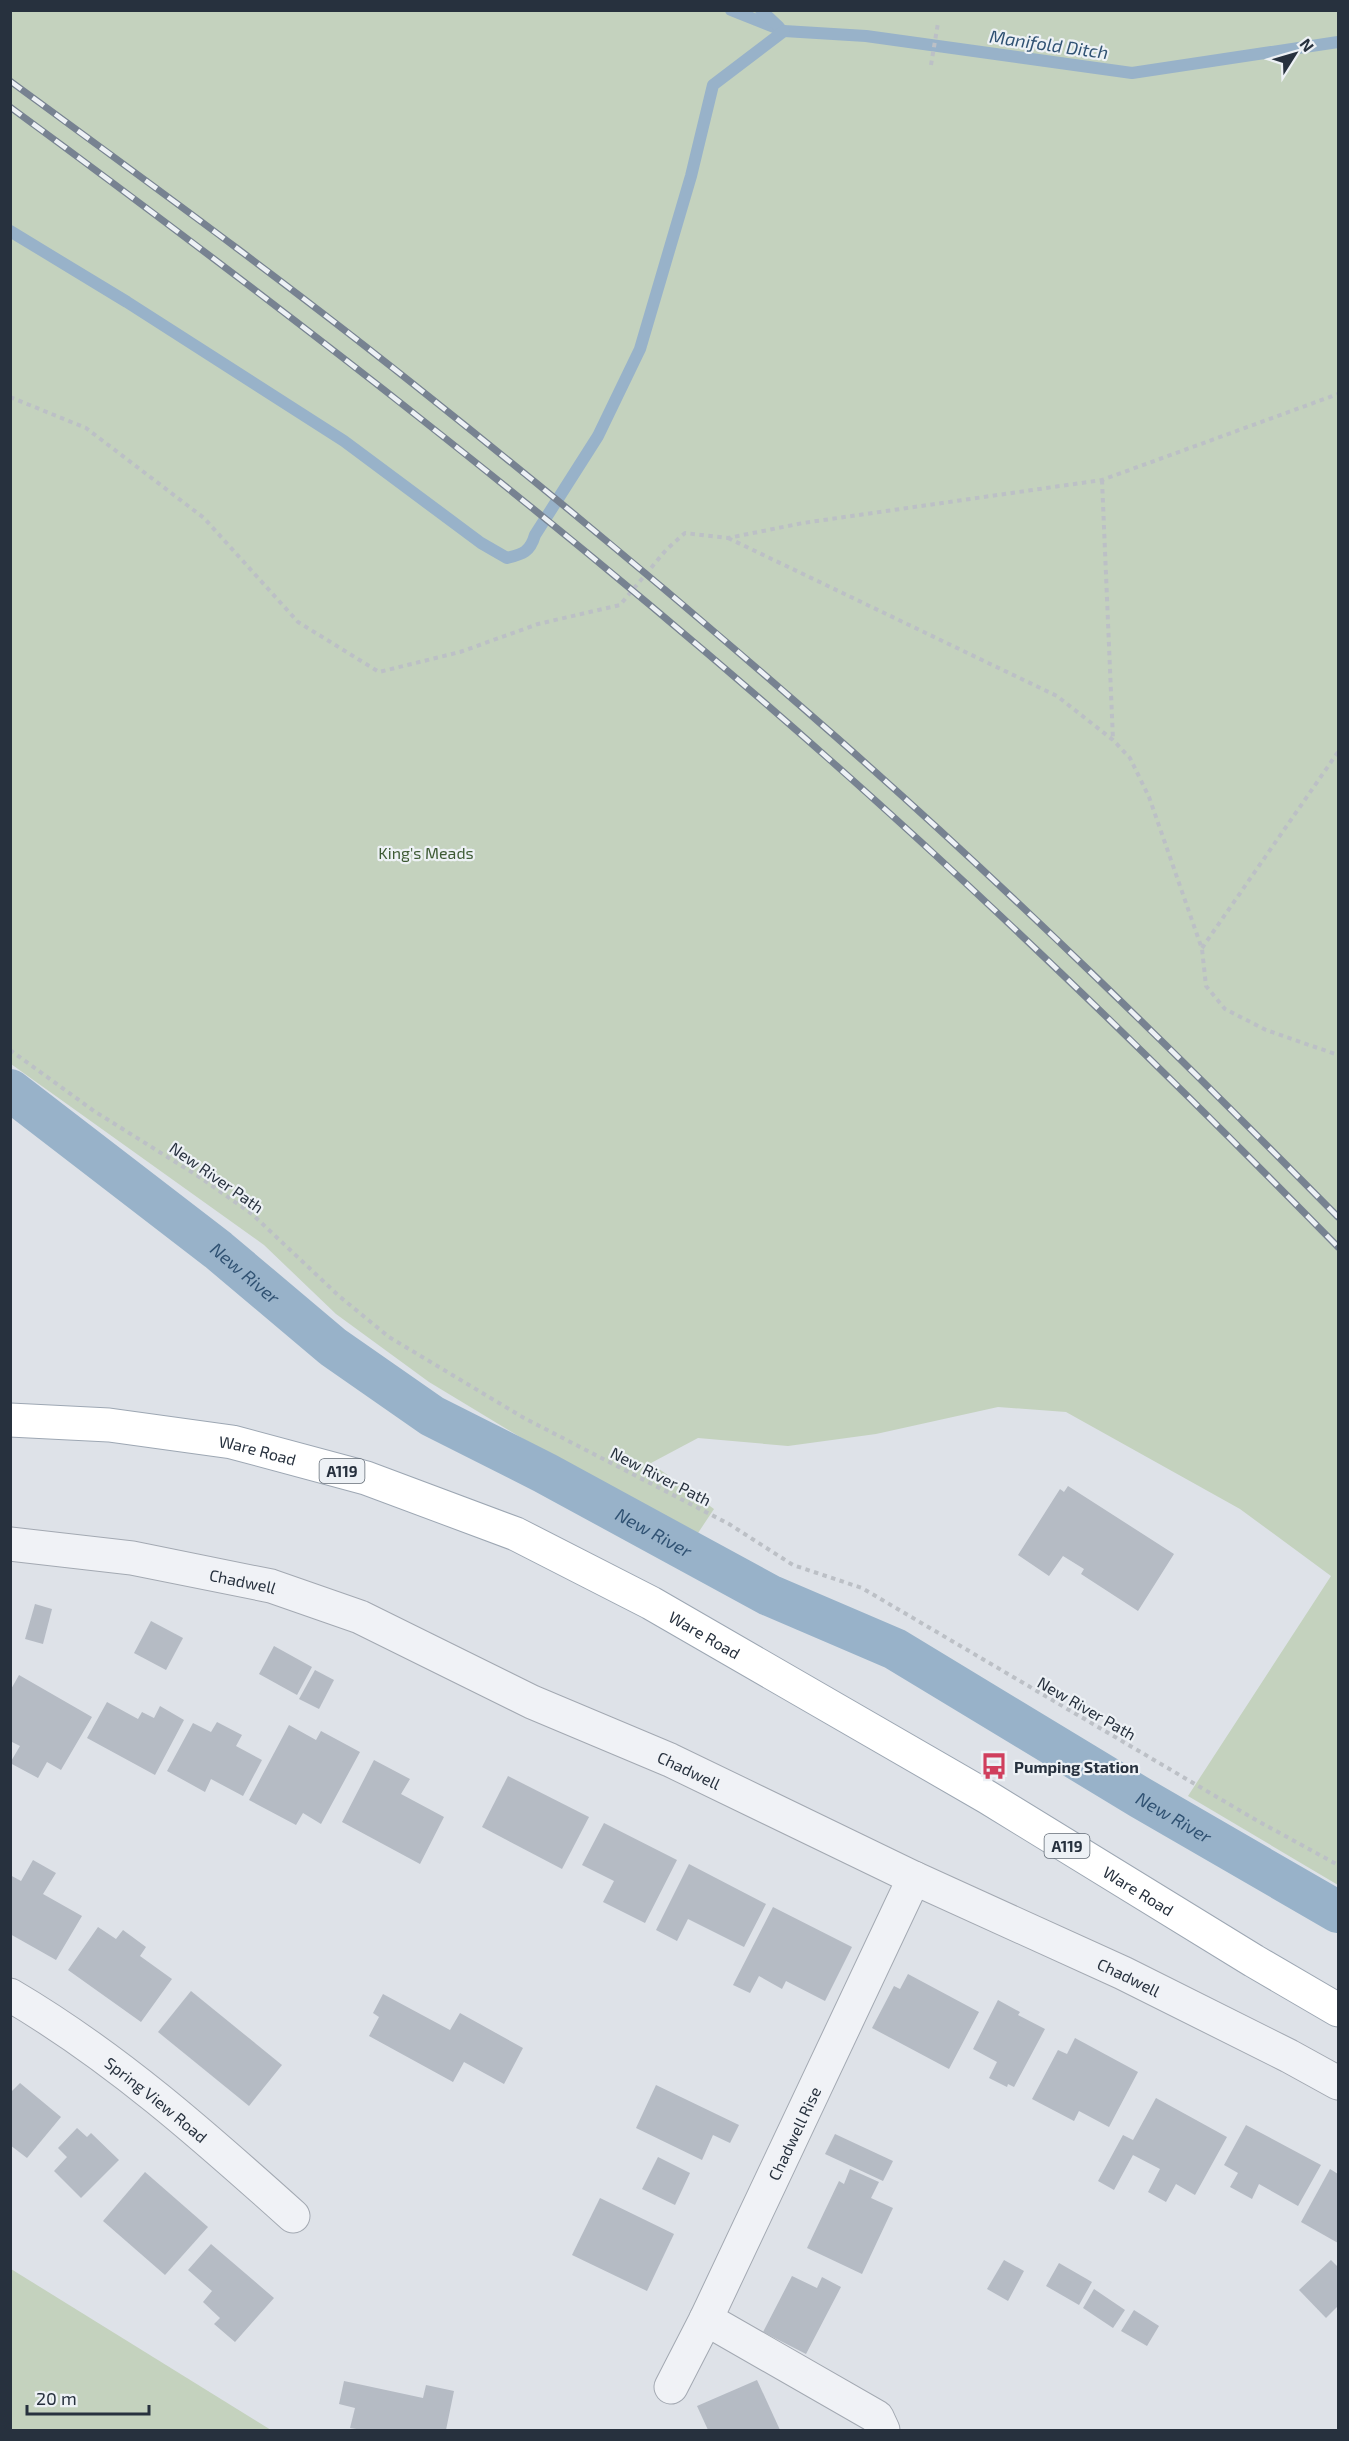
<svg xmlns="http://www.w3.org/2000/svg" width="1349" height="2441" font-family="'Exo 2',sans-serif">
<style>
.green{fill:#c4d2be}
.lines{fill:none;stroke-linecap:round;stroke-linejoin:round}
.stream{stroke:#98b2c9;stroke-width:12}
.canal{stroke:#98b2c9;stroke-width:42}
.building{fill:#b5bbc4}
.minor-casing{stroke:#a3a9b2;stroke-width:35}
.major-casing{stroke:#9da7b3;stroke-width:35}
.path{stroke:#bcc0c6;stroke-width:4;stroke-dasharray:4.5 4.5;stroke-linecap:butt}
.minor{stroke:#f0f2f6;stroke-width:33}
.major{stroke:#fff;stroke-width:33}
.rail-casing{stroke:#778291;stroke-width:7}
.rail{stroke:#edf1f5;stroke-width:4.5;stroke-dasharray:14;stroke-linecap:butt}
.labels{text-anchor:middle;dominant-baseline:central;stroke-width:4.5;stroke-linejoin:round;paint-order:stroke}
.shield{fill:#edf1f5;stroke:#626b75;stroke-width:1.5}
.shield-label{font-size:15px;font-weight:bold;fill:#27313e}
.park-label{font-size:16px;fill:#3d5a34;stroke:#edf1f5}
.street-label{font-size:16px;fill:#27313e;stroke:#edf1f5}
.poi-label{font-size:16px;font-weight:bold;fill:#27313e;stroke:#edf1f5;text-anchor:start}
.water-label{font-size:18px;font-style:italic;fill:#305273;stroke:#edf1f5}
</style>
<rect width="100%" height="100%" fill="#dee2e8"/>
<g class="green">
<path d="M 11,10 L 1338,11 L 1338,1885 L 1188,1796 L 1331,1576 L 1240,1509 L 1066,1412 L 998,1407 L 876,1434 L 788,1446 L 698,1438 L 651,1463 L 714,1509 L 698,1533 L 535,1446 L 429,1382 L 336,1314 L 264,1245 L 11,1064 Z"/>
<path d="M 11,2269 L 271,2430 L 11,2430 Z"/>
</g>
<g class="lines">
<g class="stream">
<path d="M 731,10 L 784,31 L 866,36 L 1132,73 L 1338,42"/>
<path d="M 761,10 L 779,27"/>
<path d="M 10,231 L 127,302 L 344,441 L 481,543 L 507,558 C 523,554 530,552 535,535 L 598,436 L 640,349 L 691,176 L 713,85 L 784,31"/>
</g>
<path class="canal" id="s1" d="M 10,1090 L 218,1250 L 333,1347 L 432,1416 L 545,1473 L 769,1595 L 895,1649 L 1141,1798 L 1338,1912"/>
</g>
<g class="building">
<path d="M 1068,1486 L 1174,1554 L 1138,1611 L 1081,1574 L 1084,1569 L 1063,1556 L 1049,1576 L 1018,1555 L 1060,1489 L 1064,1492 Z"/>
<path d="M 35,1604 L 52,1609 L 43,1644 L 25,1639 Z"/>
<path d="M 151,1621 L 183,1638 L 166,1670 L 134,1653 Z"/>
<path d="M 274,1646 L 312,1667 L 297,1695 L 259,1674 Z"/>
<path d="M 315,1670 L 334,1680 L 319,1709 L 299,1699 Z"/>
<path d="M 19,1675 L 92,1717 L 61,1770 L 47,1762 L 38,1778 L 10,1763 L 20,1746 L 10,1741 L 10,1691 Z"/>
<path d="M 107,1702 L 138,1719 L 142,1712 L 154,1718 L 160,1706 L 184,1720 L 155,1775 L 87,1738 Z"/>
<path d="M 217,1722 L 242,1735 L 236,1746 L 262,1760 L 243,1796 L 211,1779 L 205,1792 L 167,1771 L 193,1723 L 211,1732 Z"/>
<path d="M 289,1725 L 316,1740 L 321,1731 L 360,1752 L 321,1824 L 303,1813 L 296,1825 L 249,1800 Z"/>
<path d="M 374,1760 L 410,1779 L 401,1794 L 444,1817 L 420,1864 L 342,1822 Z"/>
<path d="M 508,1776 L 589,1817 L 562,1869 L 482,1827 Z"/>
<path d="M 604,1823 L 677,1860 L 645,1923 L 603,1902 L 614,1881 L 582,1865 Z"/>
<path d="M 33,1860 L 56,1873 L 43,1894 L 82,1916 L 56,1960 L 10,1934 L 10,1875 L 21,1881 Z"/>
<path d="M 689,1864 L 766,1904 L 744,1947 L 688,1919 L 677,1941 L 656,1930 Z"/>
<path d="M 773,1907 L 852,1947 L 825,2001 L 786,1981 L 782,1989 L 759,1976 L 750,1993 L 733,1985 Z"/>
<path d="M 98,1927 L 116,1939 L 123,1930 L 146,1947 L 140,1956 L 172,1979 L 141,2022 L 68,1970 Z"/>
<path d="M 908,1974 L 979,2012 L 949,2069 L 872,2028 L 894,1986 L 900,1989 Z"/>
<path d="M 191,1991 L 282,2065 L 249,2106 L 158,2032 Z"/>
<path d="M 383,1994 L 450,2030 L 460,2013 L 523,2048 L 504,2084 L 464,2062 L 453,2082 L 369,2036 L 379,2017 L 373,2013 Z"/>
<path d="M 998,2000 L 1020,2012 L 1018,2015 L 1045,2029 L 1014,2087 L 1008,2084 L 1007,2087 L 989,2078 L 997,2062 L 973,2049 Z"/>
<path d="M 1075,2038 L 1138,2072 L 1109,2127 L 1079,2111 L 1074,2121 L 1032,2099 L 1058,2050 L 1067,2054 Z"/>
<path d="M 20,2083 L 61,2117 L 27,2158 L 10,2145 L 10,2093 Z"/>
<path d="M 656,2085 L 739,2125 L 730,2143 L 713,2135 L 702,2160 L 636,2128 Z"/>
<path d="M 1156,2098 L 1227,2137 L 1195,2195 L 1176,2184 L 1166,2202 L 1148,2192 L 1160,2169 L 1133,2155 L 1114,2190 L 1098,2181 L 1123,2135 L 1133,2140 Z"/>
<path d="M 1246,2125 L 1321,2165 L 1298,2206 L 1259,2184 L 1252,2199 L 1230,2187 L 1238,2173 L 1224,2165 Z"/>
<path d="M 77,2128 L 87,2137 L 91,2133 L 119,2160 L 81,2198 L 54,2171 L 67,2157 L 58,2148 Z"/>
<path d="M 835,2134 L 893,2161 L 883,2181 L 825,2154 Z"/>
<path d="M 658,2157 L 690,2173 L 675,2205 L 642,2189 Z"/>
<path d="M 850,2169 L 879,2182 L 871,2198 L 893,2208 L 862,2274 L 807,2248 L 839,2181 L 844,2184 Z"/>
<path d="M 1330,2169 L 1338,2174 L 1338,2243 L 1301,2222 Z"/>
<path d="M 145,2172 L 208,2227 L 165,2275 L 103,2221 Z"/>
<path d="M 600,2198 L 674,2234 L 647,2291 L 572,2255 Z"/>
<path d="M 211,2244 L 274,2298 L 235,2342 L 214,2324 L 220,2318 L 203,2302 L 212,2291 L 188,2270 Z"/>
<path d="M 1004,2260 L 1024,2271 L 1008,2301 L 987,2289 Z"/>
<path d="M 1331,2260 L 1338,2267 L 1338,2306 L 1326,2318 L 1299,2290 Z"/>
<path d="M 1059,2263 L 1092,2282 L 1079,2305 L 1046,2286 Z"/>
<path d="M 792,2276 L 817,2288 L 822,2277 L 841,2287 L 806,2354 L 763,2332 Z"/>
<path d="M 1094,2289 L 1125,2310 L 1113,2328 L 1083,2308 Z"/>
<path d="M 1134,2310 L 1159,2326 L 1147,2346 L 1121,2331 Z"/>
<path d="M 757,2380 L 780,2430 L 708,2430 L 697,2406 Z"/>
<path d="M 344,2381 L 423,2398 L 426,2385 L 454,2391 L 446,2430 L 363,2430 L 350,2428 L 355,2408 L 339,2404 Z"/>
</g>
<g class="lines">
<defs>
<g id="minor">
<path id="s2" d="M 10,1544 L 132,1558 L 271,1586 L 360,1617 L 532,1702 L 670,1760 L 914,1878 L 1123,1973 L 1289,2056 L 1338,2083"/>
<path id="s3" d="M 10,1995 C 114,2056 204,2136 293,2216"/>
<path d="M 706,2319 L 877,2417 L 883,2430"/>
<path id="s4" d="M 671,2387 L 706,2319 L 914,1878"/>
</g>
<g id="major">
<path id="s5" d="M 10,1420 L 109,1425 L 232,1442 L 366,1478 L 516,1534 L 651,1603 L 987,1797 L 1254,1961 L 1338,2010"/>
</g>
</defs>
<use href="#minor" class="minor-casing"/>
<use href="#major" class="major-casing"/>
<g class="path">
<path d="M 931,65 L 938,23"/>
<path d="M 10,397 L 86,428 L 204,518 L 298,622 L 379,672 L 460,652 L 538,624 L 620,605 L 666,550 L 685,533 L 728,538 L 803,523 L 1102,480 L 1338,394"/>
<path d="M 1102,480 L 1113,740"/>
<path d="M 728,538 L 1057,696 L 1113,740 L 1130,758 L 1149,797 L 1202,949 L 1206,986 L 1225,1009 L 1266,1030 L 1338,1055"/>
<path d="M 1202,948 L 1338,752"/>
<path d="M 10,1050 L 94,1111 L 201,1178 L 252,1214 L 339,1296 L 389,1337 L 524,1418 L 729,1524 L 793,1565 L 862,1588 L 1256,1820 L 1338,1865"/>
</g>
<use href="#minor" class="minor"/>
<use href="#major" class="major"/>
<defs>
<g id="rail">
<path d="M 10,81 C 152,185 295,289 432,399 C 569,508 704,621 836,737 C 1010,890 1176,1053 1338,1217"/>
<path d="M 10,107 C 292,314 568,528 830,760 C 1005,915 1174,1080 1338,1247"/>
</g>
</defs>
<use href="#rail" class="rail-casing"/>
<use href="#rail" class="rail"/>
</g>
<defs>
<symbol id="bus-bare" viewBox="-9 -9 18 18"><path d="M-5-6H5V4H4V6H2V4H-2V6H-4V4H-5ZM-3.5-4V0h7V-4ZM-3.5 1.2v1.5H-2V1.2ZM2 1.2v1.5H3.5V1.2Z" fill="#d03f5d" stroke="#edf1f5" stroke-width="2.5" paint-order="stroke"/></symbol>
</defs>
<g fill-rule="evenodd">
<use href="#bus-bare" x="975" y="1747" width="38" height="38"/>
</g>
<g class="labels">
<g class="shield">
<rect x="319.5" y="1459" width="45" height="24" rx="4.5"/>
<rect x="1044.5" y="1834" width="45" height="24" rx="4.5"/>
</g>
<g class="shield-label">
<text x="342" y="1471">A119</text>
<text x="1067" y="1846">A119</text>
</g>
<g class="park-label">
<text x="426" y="852">King's Meads</text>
</g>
<g class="street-label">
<text transform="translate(217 1177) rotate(35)">New River Path</text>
<text stroke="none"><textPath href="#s5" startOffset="250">Ware Road</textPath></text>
<text transform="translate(661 1476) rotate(27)">New River Path</text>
<text stroke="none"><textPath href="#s2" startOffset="236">Chadwell</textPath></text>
<text stroke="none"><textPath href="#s5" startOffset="736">Ware Road</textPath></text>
<text transform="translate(1087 1708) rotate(30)">New River Path</text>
<text stroke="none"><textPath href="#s2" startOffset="722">Chadwell</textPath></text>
<text stroke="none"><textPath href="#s5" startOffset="1240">Ware Road</textPath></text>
<text stroke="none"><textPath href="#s2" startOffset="1208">Chadwell</textPath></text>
<text stroke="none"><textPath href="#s3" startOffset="180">Spring View Road</textPath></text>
<text stroke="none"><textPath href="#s4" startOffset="282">Chadwell Rise</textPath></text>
</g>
<g class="poi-label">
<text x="1014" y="1766">Pumping Station</text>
</g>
<g class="water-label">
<text transform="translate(1049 44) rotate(8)">Manifold Ditch</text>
<text stroke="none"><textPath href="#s1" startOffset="298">New River</textPath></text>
<text stroke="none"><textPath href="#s1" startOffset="784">New River</textPath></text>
<text stroke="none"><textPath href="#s1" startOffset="1378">New River</textPath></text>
</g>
</g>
<rect width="1349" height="2441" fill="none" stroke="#27313e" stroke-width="24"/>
<g transform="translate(1295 54) rotate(53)" stroke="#edf1f5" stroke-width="4.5" paint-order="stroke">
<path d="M0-4.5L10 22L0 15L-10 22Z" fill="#27313e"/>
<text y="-9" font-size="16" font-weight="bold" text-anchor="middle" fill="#27313e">N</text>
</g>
<path d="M27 2405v9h122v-9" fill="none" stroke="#27313e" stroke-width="3"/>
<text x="36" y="2405" font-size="18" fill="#27313e" stroke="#edf1f5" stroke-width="4.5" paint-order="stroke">20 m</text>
</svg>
